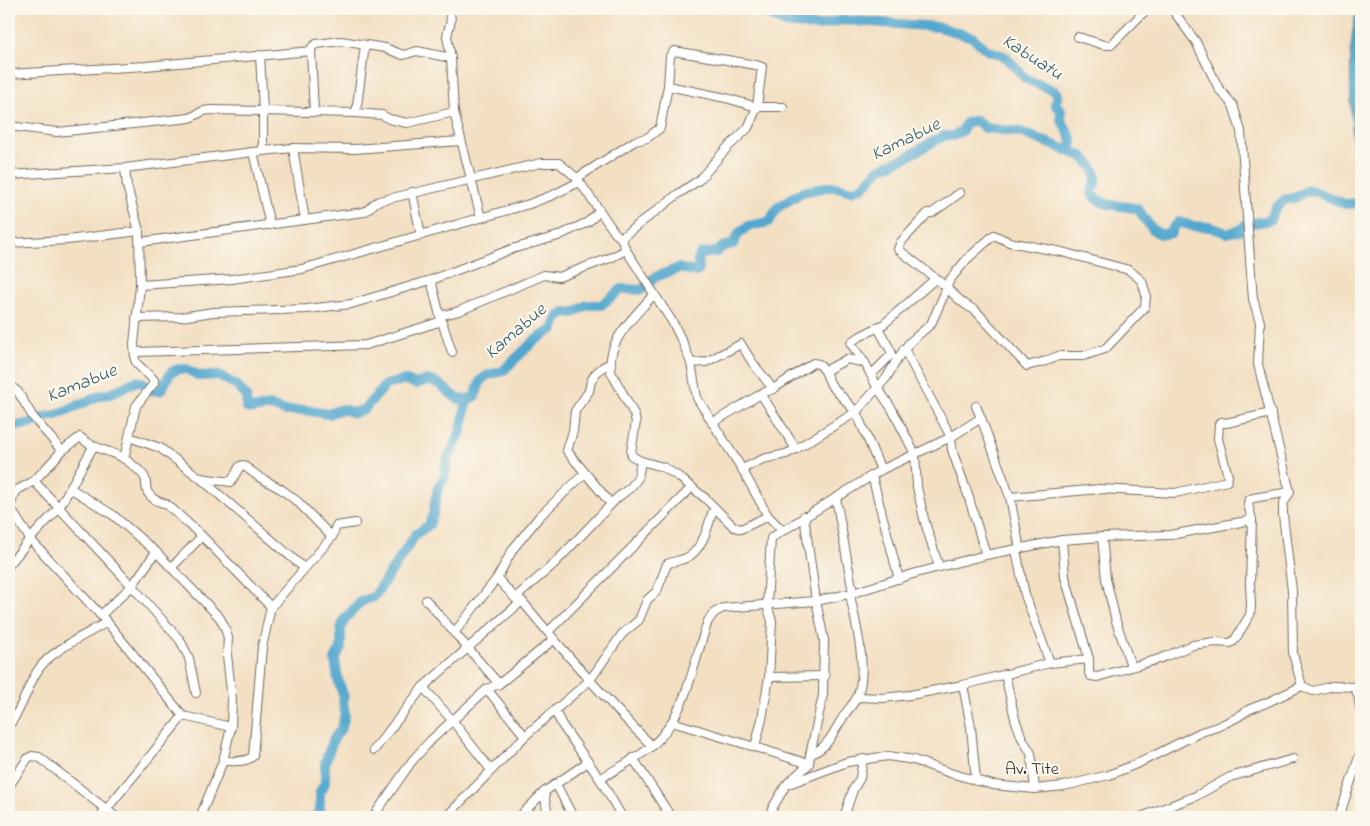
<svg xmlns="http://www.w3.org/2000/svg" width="1370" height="826" font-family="'Indie Flower',sans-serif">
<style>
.water{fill:#52a7ce;stroke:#3e697c}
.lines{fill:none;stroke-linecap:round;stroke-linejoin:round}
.river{stroke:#52a7ce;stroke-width:10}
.minor-casing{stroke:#716a60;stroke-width:10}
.minor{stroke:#fff;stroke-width:8}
.labels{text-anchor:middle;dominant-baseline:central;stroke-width:4.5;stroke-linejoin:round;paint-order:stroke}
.street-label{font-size:18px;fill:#2b2b2b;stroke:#fbf7ec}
.water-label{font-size:19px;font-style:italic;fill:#3b5d6c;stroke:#fbf7ec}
</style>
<rect width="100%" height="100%" fill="#fbf7ec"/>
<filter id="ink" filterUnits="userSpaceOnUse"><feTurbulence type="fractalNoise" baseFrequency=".02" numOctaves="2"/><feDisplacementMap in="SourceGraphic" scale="10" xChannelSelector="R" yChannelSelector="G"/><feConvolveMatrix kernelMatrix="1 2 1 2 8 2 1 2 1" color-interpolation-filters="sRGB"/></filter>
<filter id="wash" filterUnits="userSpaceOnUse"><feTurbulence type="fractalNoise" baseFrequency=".0096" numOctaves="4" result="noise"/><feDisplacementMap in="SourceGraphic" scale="20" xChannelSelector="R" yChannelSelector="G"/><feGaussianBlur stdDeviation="1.12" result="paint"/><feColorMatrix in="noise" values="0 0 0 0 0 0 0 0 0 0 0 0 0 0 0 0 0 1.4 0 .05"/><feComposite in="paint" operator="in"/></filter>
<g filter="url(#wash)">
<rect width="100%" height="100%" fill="#f3dfc2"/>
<path class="water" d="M 1357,9 L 1361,9 L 1361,229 C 1355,187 1352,146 1351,104 C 1350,72 1349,40 1357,9 Z"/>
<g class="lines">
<g class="river">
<path d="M 758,9 L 785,23 L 819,26 L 842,20 L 939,27 L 972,37 L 987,50 L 1006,57 L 1026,79 L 1055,91 L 1058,95 L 1055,104 L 1061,110 L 1061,119 L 1072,140 L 1070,151"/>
<path d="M 9,427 L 33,423 L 41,418 L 56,415 L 101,395 L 110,394 L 136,381 L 142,382 L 151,390 L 159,391 L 162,389 L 171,372 L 179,369 L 186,369 L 200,376 L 218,375 L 236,385 L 246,396 L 247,408 L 252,409 L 271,406 L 285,411 L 304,410 L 328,414 L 342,409 L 354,413 L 365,409 C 371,399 379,395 385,385 L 405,380 L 416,384 L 427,380 L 439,384 L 458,399 L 467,400 L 475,396 L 481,380 L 488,375 L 503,371 L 534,341 L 553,329 L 559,316 L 565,312 L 573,313 L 587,305 L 601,305 L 622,289 L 642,290 L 655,277 L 679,268 L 696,272 L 699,270 L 698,259 L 700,254 L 717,252 L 722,247 L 733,244 L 739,233 L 748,226 L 769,222 L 778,207 L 802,192 L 826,187 L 838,187 L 851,191 L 864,186 L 879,169 L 907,157 L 922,148 L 944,136 L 953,136 L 962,131 L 966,123 L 976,120 L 985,128 L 1020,132 L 1082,156 C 1094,167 1101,177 1091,192 C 1100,209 1124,204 1138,209 C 1148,222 1153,239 1172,233 L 1173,228 L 1179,222 L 1192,226 L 1210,227 L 1227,233 L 1240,230 L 1247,224 L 1270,220 L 1275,209 L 1284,200 L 1294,198 L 1308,190 L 1314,191 L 1345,204 L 1361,203"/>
<path d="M 313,817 L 320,812 L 320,792 L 325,783 L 325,763 L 333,740 L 342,727 L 345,714 L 343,702 L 344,697 L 338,680 L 335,660 L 341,648 L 341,629 L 345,618 L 362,601 L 374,597 L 416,534 L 429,525 L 433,514 L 438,488 L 444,478 L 447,461 L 461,431 L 467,400"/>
</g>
</g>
</g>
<g filter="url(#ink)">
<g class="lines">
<defs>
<g id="minor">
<path d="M 1172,9 L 1196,42 L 1219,89 L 1233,105 L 1241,131 L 1251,273 L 1253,299 L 1260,322 L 1258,364 L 1290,492 L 1283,504 L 1283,515 L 1292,591 L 1293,654 L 1302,686"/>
<path d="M 450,14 L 451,20 L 447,36 L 451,58 L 454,112 L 481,218"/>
<path d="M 1078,37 L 1104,45 L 1111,45 L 1147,9"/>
<path d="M 260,55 L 263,111 L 263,151"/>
<path d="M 9,74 L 146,66 L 311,51"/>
<path d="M 668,86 L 726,98 L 757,107 L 783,107"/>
<path d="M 314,112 L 311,51 L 312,47 L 316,44 L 341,41 L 385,48 L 403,55 L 417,51 L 451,58"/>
<path d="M 356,113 L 365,45"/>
<path d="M 9,126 L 57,132 L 190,118 L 203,111 L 211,110 L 356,113 L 382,115 L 389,119 L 407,123 L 454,112"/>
<path d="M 293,148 L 305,220"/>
<path d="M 253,152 L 270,225"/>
<path d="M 9,175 L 125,168 L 253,152 L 293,148 L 355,149 L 460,141"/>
<path d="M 577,178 L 635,141 L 647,138 L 660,128 L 668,86 L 670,56 L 674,51 L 756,65 L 762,67 L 757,107 L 748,128 L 726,149 L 699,180 L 678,194 L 621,238"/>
<path d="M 412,192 L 421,235"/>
<path d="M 140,242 L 364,212 C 371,209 372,203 379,201 L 541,163 L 559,163 L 577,178 L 615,233 L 621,238 L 626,250 L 673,323 L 683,343 L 691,363 L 697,398 L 742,469 L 768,516 L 782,530"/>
<path d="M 9,243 L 67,240 L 139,231 L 127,186 L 125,168"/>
<path d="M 935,279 L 884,324 L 859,337 L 852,341 L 851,344 L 865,363 L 877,387 L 892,409 L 915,454 L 917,487 L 924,519 L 939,567"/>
<path d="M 431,280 L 440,316 L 452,352"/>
<path d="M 140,285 L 232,279 L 302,269 L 529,204 L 553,195 L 579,182"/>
<path d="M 440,316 L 459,311 L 544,275 L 559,277 L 610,258 L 626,250"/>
<path d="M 136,318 L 181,317 L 213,312 L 307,309 L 351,304 L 431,280 L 512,249 L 558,236 L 588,222 L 600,211"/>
<path d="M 904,349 L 951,437 L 952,450 L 968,495 L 986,555"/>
<path d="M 136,352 L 366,345 L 442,321"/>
<path d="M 611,363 L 603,367 L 596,373 L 591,381 L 589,391 L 575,411 L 573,431 L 567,451 L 611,504"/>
<path d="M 691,363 L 706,362 L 741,344 L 752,362 L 773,389"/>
<path d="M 825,371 L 831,385 L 856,412 L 881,470"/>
<path d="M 871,375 L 891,355 L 891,351 L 878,328"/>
<path d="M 9,385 L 18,392 L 33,417 L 62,451 L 80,437 C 94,450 110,450 125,459 C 131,464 142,471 145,478 C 147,483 145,488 148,493 C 157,505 161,499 170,507 L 202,536 L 271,607"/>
<path d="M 761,394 L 796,449"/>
<path d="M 981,418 L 1010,497 L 1020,549"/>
<path d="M 712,423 L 761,394 L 773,389 L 813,363 L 819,364 L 825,371 L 847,359 L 865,363"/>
<path d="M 129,437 L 160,448 L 200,478 L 304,568"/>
<path d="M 124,459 L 136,406 L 154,383 L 154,380 L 137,364 L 135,360 L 134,344 L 140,285 L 139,231"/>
<path d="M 641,461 L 663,467 L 679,477 L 705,498 L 734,527 L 741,529 L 768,516"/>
<path d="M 742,469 L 763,459 L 786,454 L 796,449 L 856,412 L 887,377 L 898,358 L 910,342 L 931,324 L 947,288 L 949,281 L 967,259 L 994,235 L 1009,242 L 1062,252 L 1129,270 L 1142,281 L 1146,295 L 1145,307 L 1105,349 L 1083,356 L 1058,356 L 1046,361 L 1027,366 L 975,310 C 963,305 953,294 944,285 L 898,249 L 901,242 L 928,213 L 932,213 L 960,193"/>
<path d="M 872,476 L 899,579"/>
<path d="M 200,478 L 231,482 L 240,466 L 243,465 L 259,477 L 281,489 L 298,502 L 332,537"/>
<path d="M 34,481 L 132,586 L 180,640 L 189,658 L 196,693"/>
<path d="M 70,488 L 113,515 L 156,552 L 220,618 L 225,628 L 228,638 L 227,655 L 232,700 L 231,727 L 223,761 L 200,817"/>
<path d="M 1010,497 L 1100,489 L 1175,493 L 1227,481 L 1228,476 L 1218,439 L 1219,424 L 1221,422 L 1226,423 L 1271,413"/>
<path d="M 836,498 L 853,593"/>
<path d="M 9,506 L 30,539 L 107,622 L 183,716 L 231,727"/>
<path d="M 9,506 L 17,490 L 34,481 L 62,451"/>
<path d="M 804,516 L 816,601 L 824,640 L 823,695 L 810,755"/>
<path d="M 1102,537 L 1106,579 L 1116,621 L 1131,666"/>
<path d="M 1062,540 L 1065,577 L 1089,659 L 1089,673 L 1091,676 L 1097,677 L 1159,659 L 1193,645 L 1215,642 L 1230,643 L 1234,641 L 1250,615 L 1251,606 L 1250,583 L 1252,520 L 1248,504 L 1249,500 L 1253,498 L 1290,492"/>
<path d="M 1016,550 L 1025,595 L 1050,663"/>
<path d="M 9,565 L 30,539 L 59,508 L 93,447"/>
<path d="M 172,567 L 202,536"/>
<path d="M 497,578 L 515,598 L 522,601 C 563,651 606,700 652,746"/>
<path d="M 515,598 L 555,563 L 617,498 L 631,487 L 638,478 L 641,461 L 632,456 L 631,452 L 636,422 L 634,414 L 611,372 C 606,339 636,316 654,294"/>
<path d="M 426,600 L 499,684"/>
<path d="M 101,615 L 132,586 L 156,552"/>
<path d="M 548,632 L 692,487"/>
<path d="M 454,633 L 497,578 L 513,549 L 539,517 L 584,474"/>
<path d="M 1005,674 L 1015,719 L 1022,738 L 1031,753 L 1035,789"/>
<path d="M 769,677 L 825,676"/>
<path d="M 963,685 L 971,727 L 976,781"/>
<path d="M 1302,686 L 1313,691 L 1333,686 L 1354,687 L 1358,695 L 1361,714"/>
<path d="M 423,687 L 452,720 L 491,770"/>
<path d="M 487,689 L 525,736"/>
<path d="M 857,697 L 883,698 L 910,695 L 963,685 L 1050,663 L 1089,659"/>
<path d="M 555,711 L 562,725 L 600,779 L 622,817"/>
<path d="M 672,722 L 755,747"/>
<path d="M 9,725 C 23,709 26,688 38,670 C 51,650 86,635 107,622"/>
<path d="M 374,750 L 423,687 L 522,601"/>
<path d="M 633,758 L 671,817"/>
<path d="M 223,761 C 232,761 246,763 253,756 L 262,647 L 271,607 L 332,537 L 336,526 L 355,523"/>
<path d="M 809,764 L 755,747 L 762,719 L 769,677 L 772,621 L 767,605 L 771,538 L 881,470 L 951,437 L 981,418 L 976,406"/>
<path d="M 600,779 C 616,769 638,758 652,746 C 687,715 693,663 708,621 L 714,613 L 723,608 L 816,601 L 853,593 L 916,573 L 986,555 L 1062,540 L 1102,537 L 1170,535 L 1252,520"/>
<path d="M 789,782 L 809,764 L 810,755 C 829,746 831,736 842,719 C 846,711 854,704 857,697 C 869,668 855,623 850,594"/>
<path d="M 556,784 L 573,817"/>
<path d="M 9,786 L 28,758 L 32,756 L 39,757 L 116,817"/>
<path d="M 544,792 L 548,817"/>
<path d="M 100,817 L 183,716"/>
<path d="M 373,817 L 412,761 L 431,740 L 487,689 L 499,684 L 553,640"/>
<path d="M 446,817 L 525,736 L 590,680 L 622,634 L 639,620 L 647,600 L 657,591 L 667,564 C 673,561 680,561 686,558 C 702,551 708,527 712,513 L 717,510"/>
<path d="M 519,817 L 544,792 L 588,762"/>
<path d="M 769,817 L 773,807 L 786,785 L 847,762 L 888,756 L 914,760 L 950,773 L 993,785 L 1035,789 L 1064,786 L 1109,775 L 1141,762 L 1201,732 L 1217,727 L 1236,718 L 1250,709 L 1266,703 L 1302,686"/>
<path d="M 844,817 L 853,790 L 860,778 L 863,759"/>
<path d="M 1141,817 L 1196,796 L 1230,777 L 1293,759"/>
<path d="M 1339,817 L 1361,751"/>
</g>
</defs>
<use href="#minor" class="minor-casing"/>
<use href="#minor" class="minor"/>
</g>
</g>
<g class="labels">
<g class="street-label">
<text x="1032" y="770">Av. Tite</text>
</g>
<g class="water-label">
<text transform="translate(1032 58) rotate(33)">Kabuatu</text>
<text transform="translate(906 140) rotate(-26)">Kamabue</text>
<text transform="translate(516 332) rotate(-41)">Kamabue</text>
<text transform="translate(82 384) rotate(-22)">Kamabue</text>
</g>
</g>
<rect width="1370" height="826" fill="none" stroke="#fbf7ec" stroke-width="30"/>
</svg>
